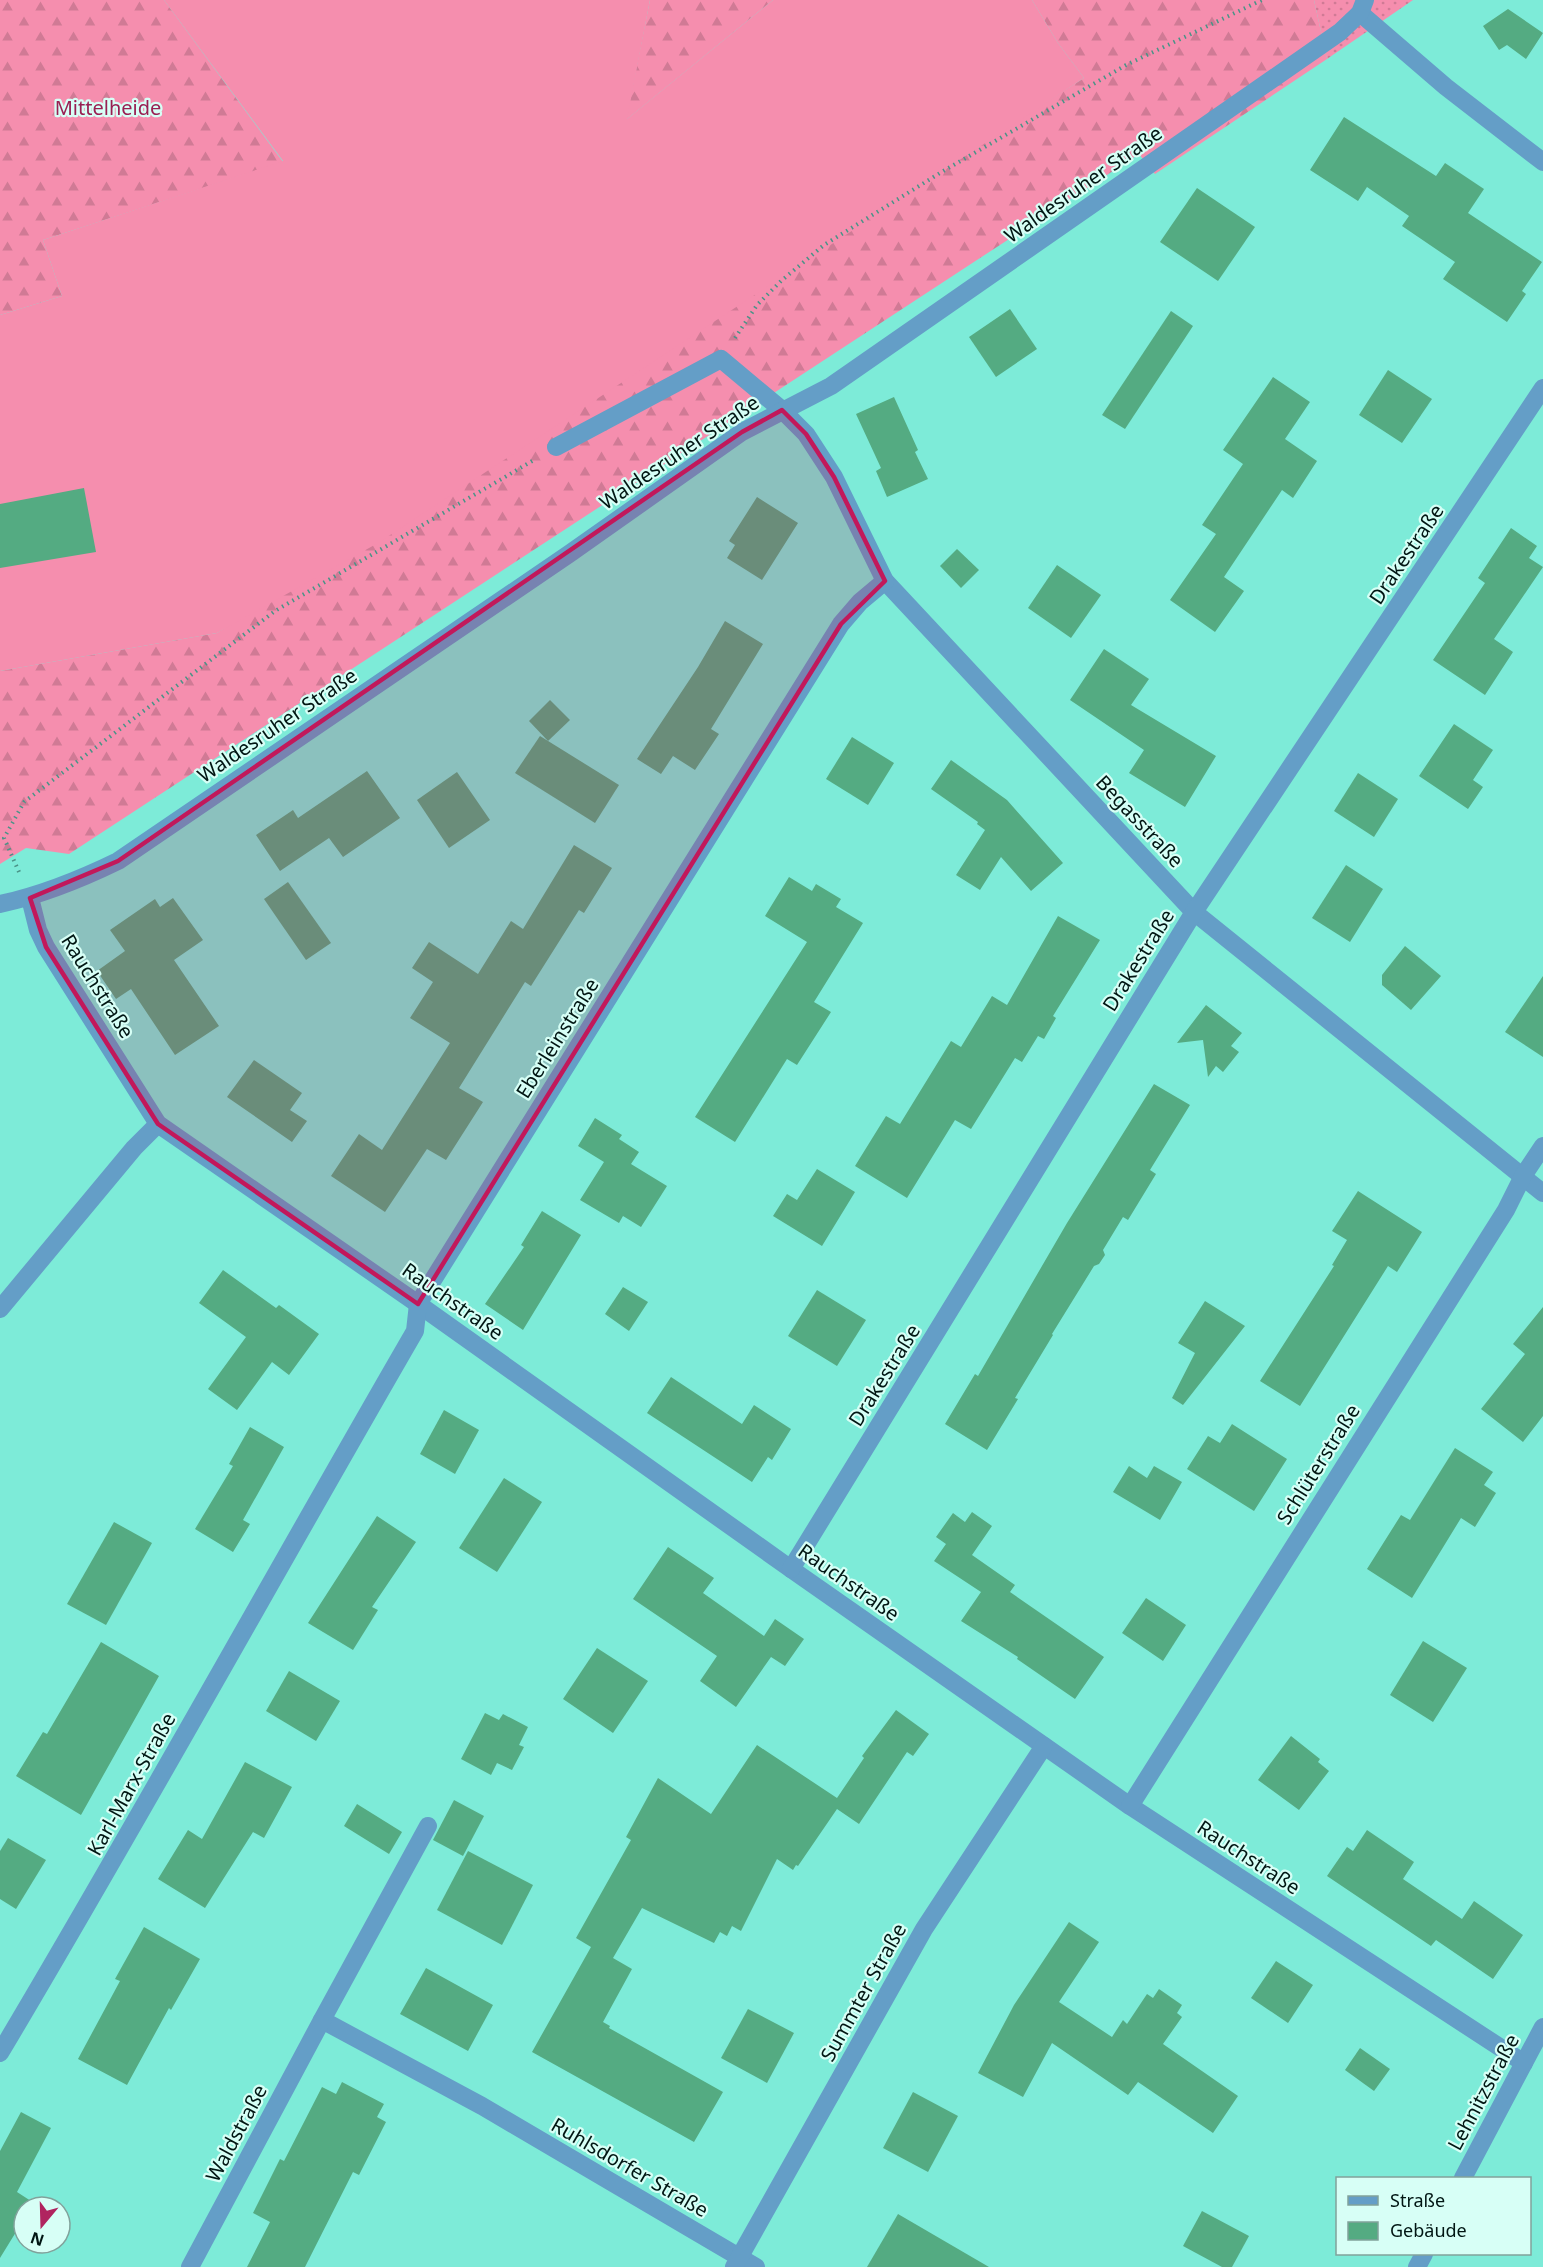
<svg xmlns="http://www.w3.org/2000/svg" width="1543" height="2267" font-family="'Noto Sans',sans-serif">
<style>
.grass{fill:url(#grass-dots)}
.forest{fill:url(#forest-firs)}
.pitch{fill:#f58eae}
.building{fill:#54ab82}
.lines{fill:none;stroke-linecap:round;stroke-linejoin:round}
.path{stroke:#4a9387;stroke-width:4;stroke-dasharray:1.5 4.5;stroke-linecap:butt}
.lane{stroke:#649ec7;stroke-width:18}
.street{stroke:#649ec7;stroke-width:18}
.marked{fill:#c2185b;fill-opacity:0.2;stroke:#c2185b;stroke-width:4.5;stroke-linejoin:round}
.labels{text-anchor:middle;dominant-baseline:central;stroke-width:4.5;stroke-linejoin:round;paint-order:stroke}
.park-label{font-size:20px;fill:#991f52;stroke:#d7fff6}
.street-label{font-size:20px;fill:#011613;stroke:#d7fff6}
</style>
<defs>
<pattern id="grass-dots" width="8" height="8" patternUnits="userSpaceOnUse" patternTransform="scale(1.5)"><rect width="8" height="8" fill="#f58eae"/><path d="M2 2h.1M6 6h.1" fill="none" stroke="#d07a95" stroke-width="1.8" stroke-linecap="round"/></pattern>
<pattern id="forest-firs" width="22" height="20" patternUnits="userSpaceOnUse" patternTransform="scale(1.5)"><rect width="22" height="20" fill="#f58eae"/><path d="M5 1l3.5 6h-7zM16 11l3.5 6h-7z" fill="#d07a95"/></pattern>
</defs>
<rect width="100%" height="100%" fill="#7debd8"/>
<path class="grass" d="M 1314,0 L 1413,0 L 1327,59 Z"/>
<g class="forest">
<path d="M 0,0 L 164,0 L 283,162 L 43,240 L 62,296 L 0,315 Z"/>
<path d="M 650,0 L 773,0 L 626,120 Z"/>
<path d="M 1032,0 L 1314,0 L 1327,59 L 1155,174 L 1139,154 L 69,854 L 26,848 L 0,864 L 0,671 L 217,633 L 1084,78 L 1058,43 Z"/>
</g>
<path class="pitch" d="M 164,0 L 650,0 L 627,119 L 773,0 L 1032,0 L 1058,43 L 1084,78 L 378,543 L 217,633 L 0,671 L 0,315 L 62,296 L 43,240 L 283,161 Z"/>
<g class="building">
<path d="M 1508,9 L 1543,33 L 1526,59 L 1507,45 L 1499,50 L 1483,26 Z"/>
<path d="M 1344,117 L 1436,176 L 1445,163 L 1484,189 L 1468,213 L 1542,262 L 1522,291 L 1526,294 L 1507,322 L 1443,279 L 1455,262 L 1402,226 L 1409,216 L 1367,187 L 1358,201 L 1310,170 Z"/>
<path d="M 1197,188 L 1255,227 L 1218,281 L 1160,242 Z"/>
<path d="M 1010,309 L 1037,349 L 996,377 L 969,337 Z"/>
<path d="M 1171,311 L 1193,326 L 1125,429 L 1102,415 Z"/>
<path d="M 1388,370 L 1432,399 L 1402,443 L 1359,415 Z"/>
<path d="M 1273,377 L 1310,402 L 1285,439 L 1317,461 L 1293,498 L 1282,490 L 1224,577 L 1244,591 L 1215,632 L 1170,600 L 1216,534 L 1202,525 L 1243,464 L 1223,450 Z"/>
<path d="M 894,397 L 918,450 L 915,452 L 928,479 L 887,497 L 876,471 L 881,468 L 856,414 Z"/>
<path d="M 84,488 L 96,552 L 0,568 L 0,504 Z"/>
<path d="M 757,497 L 798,523 L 762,580 L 727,558 L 735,545 L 729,541 Z"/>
<path d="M 1511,528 L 1537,546 L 1529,558 L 1543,567 L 1494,639 L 1513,652 L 1485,695 L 1433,660 L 1485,583 L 1478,578 Z"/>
<path d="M 957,549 L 979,570 L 961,588 L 940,566 Z"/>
<path d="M 1057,565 L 1101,595 L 1071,638 L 1028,608 Z"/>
<path d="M 725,621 L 763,644 L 711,729 L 719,734 L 695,770 L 673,756 L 661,774 L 637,759 L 698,667 Z"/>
<path d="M 1104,649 L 1149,679 L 1131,705 L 1216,756 L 1185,807 L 1129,773 L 1144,750 L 1070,700 Z"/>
<path d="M 550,700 L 570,720 L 548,741 L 529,721 Z"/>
<path d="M 1454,724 L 1493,750 L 1473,780 L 1483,787 L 1468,809 L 1419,776 Z"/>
<path d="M 540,736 L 619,785 L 595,823 L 515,773 Z"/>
<path d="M 852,737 L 894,763 L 868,805 L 826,779 Z"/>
<path d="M 951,760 L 1007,800 L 1063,863 L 1031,891 L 1001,857 L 980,890 L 956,875 L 985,830 L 977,824 L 978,822 L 931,789 Z"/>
<path d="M 367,771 L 400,818 L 343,857 L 329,838 L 280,871 L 256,835 L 293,810 L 298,818 Z"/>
<path d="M 457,772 L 490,820 L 449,848 L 417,800 Z"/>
<path d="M 1358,773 L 1398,799 L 1374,837 L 1334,811 Z"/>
<path d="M 574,845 L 612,868 L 584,913 L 579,910 L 531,986 L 525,982 L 459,1088 L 483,1102 L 446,1160 L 427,1149 L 385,1212 L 331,1176 L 359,1134 L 382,1150 L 450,1043 L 410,1018 L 433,982 L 412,968 L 429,942 L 478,974 L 511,921 L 523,929 Z"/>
<path d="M 1346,865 L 1383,889 L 1350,942 L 1312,918 Z"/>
<path d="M 789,877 L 812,891 L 816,884 L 841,899 L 836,907 L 863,923 L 814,1002 L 831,1012 L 797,1065 L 787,1059 L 735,1142 L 695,1117 L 807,942 L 765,916 Z"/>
<path d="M 288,882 L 331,943 L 306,960 L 264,899 Z"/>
<path d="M 173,898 L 203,940 L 174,960 L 219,1026 L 175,1055 L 131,989 L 116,999 L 97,971 L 125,951 L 110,930 L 155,899 L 160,907 Z"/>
<path d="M 1058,916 L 1100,940 L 1053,1016 L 1056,1018 L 1044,1039 L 1038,1036 L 1022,1062 L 1015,1058 L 971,1129 L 955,1120 L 907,1198 L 855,1166 L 886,1116 L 900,1124 L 951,1041 L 961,1047 L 992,996 L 1007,1005 Z"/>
<path d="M 1405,946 L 1441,976 L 1411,1010 L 1382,985 L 1382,975 Z"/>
<path d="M 1543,976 L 1543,1057 L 1505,1032 Z"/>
<path d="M 1206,1005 L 1242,1033 L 1231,1046 L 1239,1052 L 1223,1072 L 1216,1066 L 1208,1077 L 1203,1040 L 1177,1043 Z"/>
<path d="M 254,1060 L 302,1093 L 290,1110 L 307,1121 L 292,1142 L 227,1097 Z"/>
<path d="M 1154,1084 L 1190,1105 L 1150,1170 L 1156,1174 L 1128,1220 L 1123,1217 L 1103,1250 L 1105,1255 L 1099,1264 L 1094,1266 L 1052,1334 L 1053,1335 L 1015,1398 L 1018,1399 L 987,1450 L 945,1424 L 975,1374 L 978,1376 L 1067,1223 Z"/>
<path d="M 595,1118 L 622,1135 L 619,1139 L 639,1152 L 631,1164 L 667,1186 L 641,1227 L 623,1216 L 619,1223 L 580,1200 L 604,1162 L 578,1146 Z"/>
<path d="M 817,1169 L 855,1192 L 822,1246 L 773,1216 L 787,1194 L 797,1200 Z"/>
<path d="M 1358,1191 L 1422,1232 L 1397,1272 L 1388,1266 L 1300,1406 L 1260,1381 L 1334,1266 L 1332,1265 L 1347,1240 L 1332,1231 Z"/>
<path d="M 542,1211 L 581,1235 L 523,1330 L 485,1304 L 524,1247 L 521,1245 Z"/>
<path d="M 223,1270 L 276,1308 L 279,1305 L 319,1334 L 289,1375 L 272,1362 L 237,1410 L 208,1389 L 246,1337 L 199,1303 Z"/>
<path d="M 623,1287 L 648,1302 L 629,1331 L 605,1314 Z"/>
<path d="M 817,1290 L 866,1320 L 837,1366 L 788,1336 Z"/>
<path d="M 1205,1301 L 1245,1326 L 1183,1405 L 1172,1398 L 1195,1353 L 1178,1343 Z"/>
<path d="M 1543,1307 L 1543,1416 L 1523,1442 L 1481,1409 L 1525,1354 L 1513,1344 Z"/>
<path d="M 671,1377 L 742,1424 L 754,1405 L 791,1429 L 772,1460 L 768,1457 L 752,1482 L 647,1413 Z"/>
<path d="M 444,1410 L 479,1430 L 455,1474 L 420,1454 Z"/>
<path d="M 1232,1424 L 1287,1459 L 1254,1511 L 1187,1469 L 1208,1436 L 1220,1443 Z"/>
<path d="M 250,1427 L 284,1447 L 243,1520 L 250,1524 L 233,1552 L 195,1529 L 233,1466 L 229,1464 Z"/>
<path d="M 1455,1448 L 1493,1472 L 1484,1485 L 1496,1493 L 1475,1527 L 1461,1518 L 1412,1598 L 1367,1569 L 1401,1515 L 1410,1520 Z"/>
<path d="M 1129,1466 L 1147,1478 L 1154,1466 L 1182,1482 L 1160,1520 L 1113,1492 Z"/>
<path d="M 504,1478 L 542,1502 L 497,1572 L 459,1548 Z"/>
<path d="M 972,1512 L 992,1526 L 972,1555 L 1015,1585 L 1010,1592 L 1104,1657 L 1075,1699 L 1017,1659 L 1018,1657 L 961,1621 L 981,1592 L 934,1561 L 946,1544 L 936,1537 L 953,1513 L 965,1522 Z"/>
<path d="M 377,1516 L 416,1542 L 372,1607 L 378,1610 L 353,1650 L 308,1623 Z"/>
<path d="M 114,1522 L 152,1543 L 106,1625 L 67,1604 Z"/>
<path d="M 668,1547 L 714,1578 L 703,1593 L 764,1636 L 775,1619 L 804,1639 L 785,1666 L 771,1657 L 736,1707 L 700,1681 L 717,1656 L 633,1599 Z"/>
<path d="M 1146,1598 L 1186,1625 L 1163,1661 L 1122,1633 Z"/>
<path d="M 1423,1641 L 1467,1668 L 1433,1722 L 1390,1695 Z"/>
<path d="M 101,1642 L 159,1676 L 81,1815 L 16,1776 L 43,1732 L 47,1734 Z"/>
<path d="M 597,1648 L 648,1681 L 613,1733 L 563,1699 Z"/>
<path d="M 289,1671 L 340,1701 L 316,1741 L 266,1711 Z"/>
<path d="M 896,1710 L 929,1734 L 913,1756 L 907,1752 L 859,1824 L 837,1809 L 798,1866 L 796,1865 L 793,1870 L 777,1859 L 741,1931 L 732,1926 L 727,1936 L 720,1932 L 714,1943 L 642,1908 L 613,1958 L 632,1969 L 603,2022 L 610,2026 L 609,2028 L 723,2092 L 694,2142 L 532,2052 L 591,1947 L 576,1938 L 631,1840 L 626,1837 L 658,1778 L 711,1814 L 757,1745 L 837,1798 L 864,1758 L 862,1756 Z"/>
<path d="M 485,1713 L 499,1720 L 503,1714 L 528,1727 L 519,1745 L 524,1747 L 512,1770 L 497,1763 L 491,1775 L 461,1759 Z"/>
<path d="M 1291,1736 L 1320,1759 L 1318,1762 L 1329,1771 L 1299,1810 L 1258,1780 Z"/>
<path d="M 245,1762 L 292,1787 L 264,1838 L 253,1832 L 205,1908 L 158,1879 L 188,1830 L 202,1839 Z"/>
<path d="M 454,1800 L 484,1816 L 463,1856 L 433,1840 Z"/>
<path d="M 357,1804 L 402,1832 L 389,1854 L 344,1826 Z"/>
<path d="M 1367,1830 L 1414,1862 L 1403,1879 L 1462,1919 L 1474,1901 L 1523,1935 L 1493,1979 L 1436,1940 L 1431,1946 L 1327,1876 L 1347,1847 L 1353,1851 Z"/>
<path d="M 8,1838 L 46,1860 L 16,1909 L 0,1899 L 0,1851 Z"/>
<path d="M 468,1851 L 533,1885 L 502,1945 L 437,1910 Z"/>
<path d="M 1069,1922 L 1099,1942 L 1059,2002 L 1112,2037 L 1123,2020 L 1127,2024 L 1147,1994 L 1153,1998 L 1159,1989 L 1182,2005 L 1177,2013 L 1182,2017 L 1163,2044 L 1238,2096 L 1213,2133 L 1138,2082 L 1128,2095 L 1052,2043 L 1023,2097 L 978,2073 L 1014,2005 Z"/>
<path d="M 144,1927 L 200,1959 L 171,2010 L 169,2008 L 127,2085 L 78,2059 L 120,1981 L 115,1979 Z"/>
<path d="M 1276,1961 L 1313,1985 L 1288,2023 L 1251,1998 Z"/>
<path d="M 426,1968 L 493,2005 L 468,2051 L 400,2014 Z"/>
<path d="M 748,2009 L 794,2033 L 767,2083 L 721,2058 Z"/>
<path d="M 1360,2048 L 1390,2069 L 1374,2091 L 1345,2070 Z"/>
<path d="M 342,2082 L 384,2104 L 377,2117 L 386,2122 L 359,2175 L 353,2172 L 305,2267 L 247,2267 L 270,2222 L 253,2213 L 280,2159 L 284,2161 L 322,2087 L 336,2094 Z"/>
<path d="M 913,2092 L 958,2116 L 928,2172 L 883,2148 Z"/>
<path d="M 21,2112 L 51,2128 L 17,2192 L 34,2203 L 31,2207 L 24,2207 L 24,2219 L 0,2258 L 0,2151 Z"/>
<path d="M 1202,2211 L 1249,2236 L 1232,2267 L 1222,2267 L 1183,2246 Z"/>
<path d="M 898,2214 L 989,2267 L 867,2267 Z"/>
</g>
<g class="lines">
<g class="path">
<path d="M 735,338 L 757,305 L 781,281 L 824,245 L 940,173 L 1126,65 L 1262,0"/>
<path d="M 19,872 L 4,838 L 24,802 L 275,611 L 534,460"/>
</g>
<path class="lane" d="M 556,447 L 721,359 L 782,410"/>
<g class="street">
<path d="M 1360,13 L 1446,87 L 1543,162"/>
<path d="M 782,410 L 806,434 L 834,477 L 885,581 L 1194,912 L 1543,1193"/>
<path d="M 30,898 L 38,930 L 46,947 L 158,1124 L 418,1304 L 791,1569 L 1130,1806 L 1524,2063"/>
<path d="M 0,904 C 42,895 79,880 118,861 L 569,554 L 742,432 L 831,386 L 1340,32 L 1360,13 L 1365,0"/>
<path d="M 0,1309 L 134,1148 L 158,1124"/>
<path d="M 791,1569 L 1194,912 L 1543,388"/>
<path d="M 1130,1806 L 1506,1210 L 1523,1176 L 1543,1146"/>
<path d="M 322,2020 L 482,2106 L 756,2267"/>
<path d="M 0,2053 C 142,1815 276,1571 415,1331 L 418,1304 L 841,624 L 860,602 L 885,581"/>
<path d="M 1463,2178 L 1543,2027"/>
<path d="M 190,2267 L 322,2020 L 428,1826"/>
<path d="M 734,2267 L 924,1929 L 1044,1746"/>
<path d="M 1417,2267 L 1424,2254"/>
</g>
</g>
<path class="marked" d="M 782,410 L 806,434 L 834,477 L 885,581 L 841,624 L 418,1304 L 158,1124 L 46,947 L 30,898 L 118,861 L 742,432 Z"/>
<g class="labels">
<g class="park-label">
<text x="108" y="107">Mittelheide</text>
</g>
<g class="street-label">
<text transform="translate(1083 184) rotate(-35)">Waldesruher Straße</text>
<text transform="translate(679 452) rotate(-34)">Waldesruher Straße</text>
<text transform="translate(1406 554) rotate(-56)">Drakestraße</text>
<text transform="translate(277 725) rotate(-34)">Waldesruher Straße</text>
<text transform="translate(1140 821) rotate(47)">Begasstraße</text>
<text transform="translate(1138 960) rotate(-58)">Drakestraße</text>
<text transform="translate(98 986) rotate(58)">Rauchstraße</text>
<text transform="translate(557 1038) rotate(-58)">Eberleinstraße</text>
<text transform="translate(453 1301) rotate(35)">Rauchstraße</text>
<text transform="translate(884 1375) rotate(-58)">Drakestraße</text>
<text transform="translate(1318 1464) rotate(-58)">Schlüterstraße</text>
<text transform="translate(849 1582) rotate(35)">Rauchstraße</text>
<text transform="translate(131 1784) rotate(-61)">Karl-Marx-Straße</text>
<text transform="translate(1249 1857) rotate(33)">Rauchstraße</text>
<text transform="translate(863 1992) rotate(-61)">Summter Straße</text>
<text transform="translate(1483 2092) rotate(-62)">Lehnitzstraße</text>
<text transform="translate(236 2133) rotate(-62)">Waldstraße</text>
<text transform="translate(630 2167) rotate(30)">Ruhlsdorfer Straße</text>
</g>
</g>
<rect x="1336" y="2177" width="195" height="78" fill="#d7fff6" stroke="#81a29b" stroke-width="1.5"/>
<rect x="1348" y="2196" width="30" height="9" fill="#649ec7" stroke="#81a29b" stroke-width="1.5"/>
<text x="1390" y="2207" font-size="18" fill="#011613">Straße</text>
<rect x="1348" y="2222" width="30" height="18" fill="#54ab82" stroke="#81a29b" stroke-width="1.5"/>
<text x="1390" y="2237" font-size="18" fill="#011613">Gebäude</text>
<g transform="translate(42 2225) rotate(199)"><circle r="28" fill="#d7fff6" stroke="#81a29b" stroke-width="1.5"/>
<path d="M0-4.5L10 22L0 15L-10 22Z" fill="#b0245f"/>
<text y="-9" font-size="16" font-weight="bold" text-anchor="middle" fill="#011613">N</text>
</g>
</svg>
